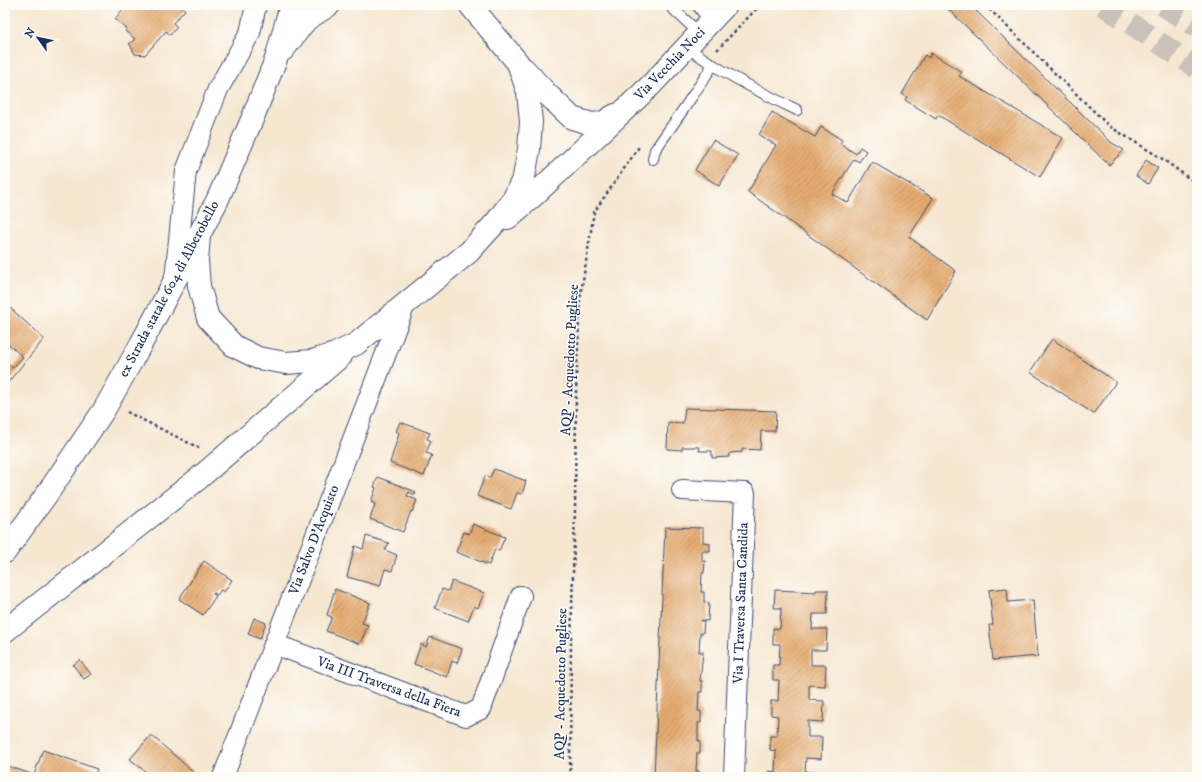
<svg xmlns="http://www.w3.org/2000/svg" width="1202" height="782" font-family="'IM FELL DW Pica',serif">
<style>
.building{fill:url(#building-hatch)}
.lines{fill:none;stroke-linecap:round;stroke-linejoin:round}
.highway-tunnel{stroke:#cac2ba;stroke-width:22;stroke-dasharray:22 11;stroke-linecap:butt}
.lane-casing{stroke:#3c4b6f;stroke-width:12}
.street-casing{stroke:#3c4b6f;stroke-width:22}
.secondary-casing{stroke:#3c4b6f;stroke-width:24}
.path{stroke:#3c4b6f;stroke-width:2.5;stroke-dasharray:3 3;stroke-linecap:butt}
.lane{stroke:#fff;stroke-width:10}
.street{stroke:#fff;stroke-width:20}
.secondary{stroke:#fff;stroke-width:22}
.labels{text-anchor:middle;dominant-baseline:central;stroke-width:3;stroke-linejoin:round;paint-order:stroke}
.street-label{font-size:14px;fill:#1b2f5e;stroke:#fdfcf7}
</style>
<defs>
<pattern id="building-hatch" width="6" height="6" patternUnits="userSpaceOnUse"><rect width="6" height="6" fill="#e5ac71"/><path d="M-1 1l2-2M0 6l6-6M5 7l2-2" fill="none" stroke="#b98c60"/></pattern>
</defs>
<rect width="100%" height="100%" fill="#fdfcf7"/>
<filter id="ink" filterUnits="userSpaceOnUse"><feTurbulence type="fractalNoise" baseFrequency=".025" numOctaves="2"/><feDisplacementMap in="SourceGraphic" scale="8" xChannelSelector="R" yChannelSelector="G"/><feConvolveMatrix kernelMatrix="1 2 1 2 8 2 1 2 1" color-interpolation-filters="sRGB"/></filter>
<filter id="wash" filterUnits="userSpaceOnUse"><feTurbulence type="fractalNoise" baseFrequency=".012" numOctaves="4" result="noise"/><feDisplacementMap in="SourceGraphic" scale="16" xChannelSelector="R" yChannelSelector="G"/><feGaussianBlur stdDeviation="0.9" result="paint"/><feColorMatrix in="noise" values="0 0 0 0 0 0 0 0 0 0 0 0 0 0 0 0 0 1.4 0 .05"/><feComposite in="paint" operator="in"/></filter>
<g filter="url(#wash)">
<rect width="100%" height="100%" fill="#f6e7d1"/>
<g id="blocks">
<g class="building">
<path d="M 126,5 L 180,5 L 185,10 L 173,23 L 177,27 L 170,35 L 166,31 L 145,55 L 135,54 L 129,43 L 131,43 L 135,39 L 125,31 L 127,29 L 115,19 Z"/>
<path d="M 944,5 L 970,5 L 1112,143 L 1124,150 L 1109,165 Z"/>
<path d="M 931,53 L 962,72 L 959,76 L 1063,138 L 1040,177 L 938,115 L 936,119 L 905,100 L 907,97 L 902,94 L 925,55 L 929,58 Z"/>
<path d="M 772,112 L 815,137 L 821,127 L 842,140 L 840,143 L 856,154 L 860,147 L 866,151 L 859,162 L 854,159 L 832,194 L 848,203 L 872,162 L 933,198 L 909,237 L 956,271 L 927,320 L 748,192 L 776,145 L 759,135 Z"/>
<path d="M 713,140 L 738,155 L 719,186 L 695,170 Z"/>
<path d="M 1146,160 L 1158,168 L 1148,184 L 1136,176 Z"/>
<path d="M 5,303 L 44,339 L 5,386 L 5,365 L 7,363 L 13,368 L 23,357 L 5,341 Z"/>
<path d="M 1052,339 L 1116,382 L 1094,414 L 1030,372 Z"/>
<path d="M 685,408 L 776,411 L 775,431 L 761,431 L 760,450 L 742,449 L 742,452 L 730,453 L 729,457 L 712,458 L 712,451 L 699,451 L 700,447 L 682,447 L 682,450 L 667,449 L 668,422 L 683,423 Z"/>
<path d="M 400,422 L 430,433 L 427,439 L 431,441 L 426,453 L 432,455 L 424,476 L 390,463 L 399,433 L 396,431 Z"/>
<path d="M 494,469 L 526,481 L 522,494 L 517,493 L 511,509 L 477,496 L 485,476 L 490,478 Z"/>
<path d="M 378,477 L 416,492 L 415,495 L 409,492 L 407,496 L 417,500 L 412,512 L 411,511 L 403,532 L 370,519 L 375,504 L 371,502 L 376,488 L 374,487 Z"/>
<path d="M 473,524 L 505,537 L 499,551 L 495,549 L 489,565 L 456,552 L 464,532 L 469,534 Z"/>
<path d="M 665,527 L 703,528 L 703,542 L 710,543 L 710,551 L 702,551 L 702,561 L 705,561 L 704,573 L 702,573 L 701,592 L 704,592 L 704,602 L 709,603 L 708,621 L 701,620 L 701,621 L 704,621 L 703,633 L 700,633 L 699,652 L 703,652 L 700,681 L 702,681 L 702,692 L 699,692 L 698,711 L 701,711 L 701,723 L 698,723 L 698,741 L 700,741 L 700,753 L 697,753 L 696,771 L 699,771 L 699,777 L 654,777 Z"/>
<path d="M 366,536 L 389,543 L 385,550 L 397,555 L 392,571 L 385,569 L 380,586 L 347,577 L 355,546 L 363,549 Z"/>
<path d="M 204,561 L 232,580 L 224,592 L 221,590 L 217,595 L 214,593 L 213,594 L 216,596 L 203,615 L 179,599 Z"/>
<path d="M 452,581 L 484,593 L 478,608 L 474,606 L 468,621 L 435,608 L 442,589 L 448,591 Z"/>
<path d="M 1007,588 L 1008,602 L 1033,600 L 1038,656 L 993,660 L 989,625 L 993,625 L 989,590 Z"/>
<path d="M 335,589 L 370,603 L 362,623 L 368,625 L 360,644 L 326,631 L 332,617 L 327,615 Z"/>
<path d="M 775,590 L 816,592 L 816,590 L 828,590 L 827,614 L 813,614 L 812,629 L 827,629 L 826,650 L 811,650 L 811,665 L 826,665 L 825,686 L 809,685 L 809,700 L 824,701 L 823,722 L 808,721 L 808,737 L 822,737 L 821,759 L 806,758 L 805,772 L 821,773 L 821,777 L 769,777 L 769,771 L 775,772 L 776,751 L 770,750 L 770,736 L 777,736 L 778,716 L 771,715 L 771,701 L 778,701 L 779,680 L 773,680 L 773,665 L 779,665 L 780,644 L 773,644 L 773,628 L 780,629 L 781,608 L 774,608 Z"/>
<path d="M 254,618 L 266,623 L 260,639 L 248,634 Z"/>
<path d="M 430,637 L 462,649 L 457,663 L 452,661 L 447,677 L 414,664 L 421,644 L 426,647 Z"/>
<path d="M 80,660 L 91,674 L 84,679 L 73,665 Z"/>
<path d="M 151,735 L 198,776 L 197,777 L 152,777 L 130,759 Z"/>
<path d="M 43,750 L 97,769 L 94,777 L 5,777 L 5,765 L 34,775 Z"/>
</g>
</g>
</g>
<g filter="url(#ink)">
<use href="#blocks" fill-opacity="0" stroke="#3c4b6f" stroke-width="1"/>
<g class="lines">
<g class="highway-tunnel">
<path d="M 1103,5 L 1197,68"/>
<path d="M 1163,5 L 1197,27"/>
</g>
<defs>
<g id="lane">
<path d="M 669,5 L 699,33"/>
<path d="M 697,5 L 710,22"/>
<path d="M 687,47 C 721,72 759,92 797,110"/>
<path d="M 653,159 L 655,150 L 685,107 L 713,65"/>
</g>
<g id="street">
<path d="M 175,279 L 186,171 L 218,89 L 250,33 L 256,5"/>
<path d="M 682,490 L 745,493 L 734,777"/>
<path d="M 274,644 L 466,716 L 481,709 L 521,596"/>
<path d="M 223,777 L 405,304"/>
</g>
<g id="secondary">
<path d="M 283,50 L 306,20 L 329,5"/>
<path d="M 524,69 L 546,93 L 572,118 L 592,124 L 602,123 L 615,115"/>
<path d="M 508,218 L 529,200 L 651,85 L 726,5"/>
<path d="M 199,236 L 197,261 L 199,286 L 208,318 L 234,346 L 258,358 L 286,363 L 312,361 L 335,354 L 356,344 L 469,252 L 497,221 L 514,198 L 524,177 L 529,149 L 531,122 L 528,92 L 518,63 L 470,5"/>
<path d="M 5,552 L 47,494 L 104,410 L 141,344 L 217,201 L 253,117 L 276,59 L 291,5"/>
<path d="M 5,631 L 198,479 L 341,356"/>
</g>
</defs>
<use href="#lane" class="lane-casing"/>
<use href="#street" class="street-casing"/>
<use href="#secondary" class="secondary-casing"/>
<g class="path">
<path d="M 985,5 L 1109,126 L 1161,158 L 1197,184"/>
<path d="M 717,50 L 760,5"/>
<path d="M 127,412 L 201,449"/>
<path d="M 570,777 L 571,639 L 575,510 L 576,390 L 580,299 L 594,212 L 639,147"/>
</g>
<use href="#lane" class="lane"/>
<use href="#street" class="street"/>
<use href="#secondary" class="secondary"/>
</g>
</g>
<g class="labels">
<g class="street-label">
<text transform="translate(670 64) rotate(-46)">Via Vecchia Noci</text>
<text transform="translate(169 289) rotate(-62)">ex Strada statale 604 di Alberobello</text>
<text transform="translate(570 360) rotate(-87)">AQP - Acquedotto Pugliese</text>
<text transform="translate(314 540) rotate(-69)">Via Salvo D'Acquisto</text>
<text transform="translate(741 603) rotate(-88)">Via I Traversa Santa Candida</text>
<text transform="translate(561 684) rotate(-89)">AQP - Acquedotto Pugliese</text>
<text transform="translate(389 687) rotate(20)">Via III Traversa della Fiera</text>
</g>
</g>
<rect width="1202" height="782" fill="none" stroke="#fdfcf7" stroke-width="20"/>
<g transform="translate(38 38) rotate(303)" stroke="#fdfcf7" stroke-width="3" paint-order="stroke">
<path d="M0-3L7 15L0 10L-7 15Z" fill="#1b2f5e"/>
<text y="-6" font-size="11" font-weight="bold" text-anchor="middle" fill="#1b2f5e">N</text>
</g>
</svg>
